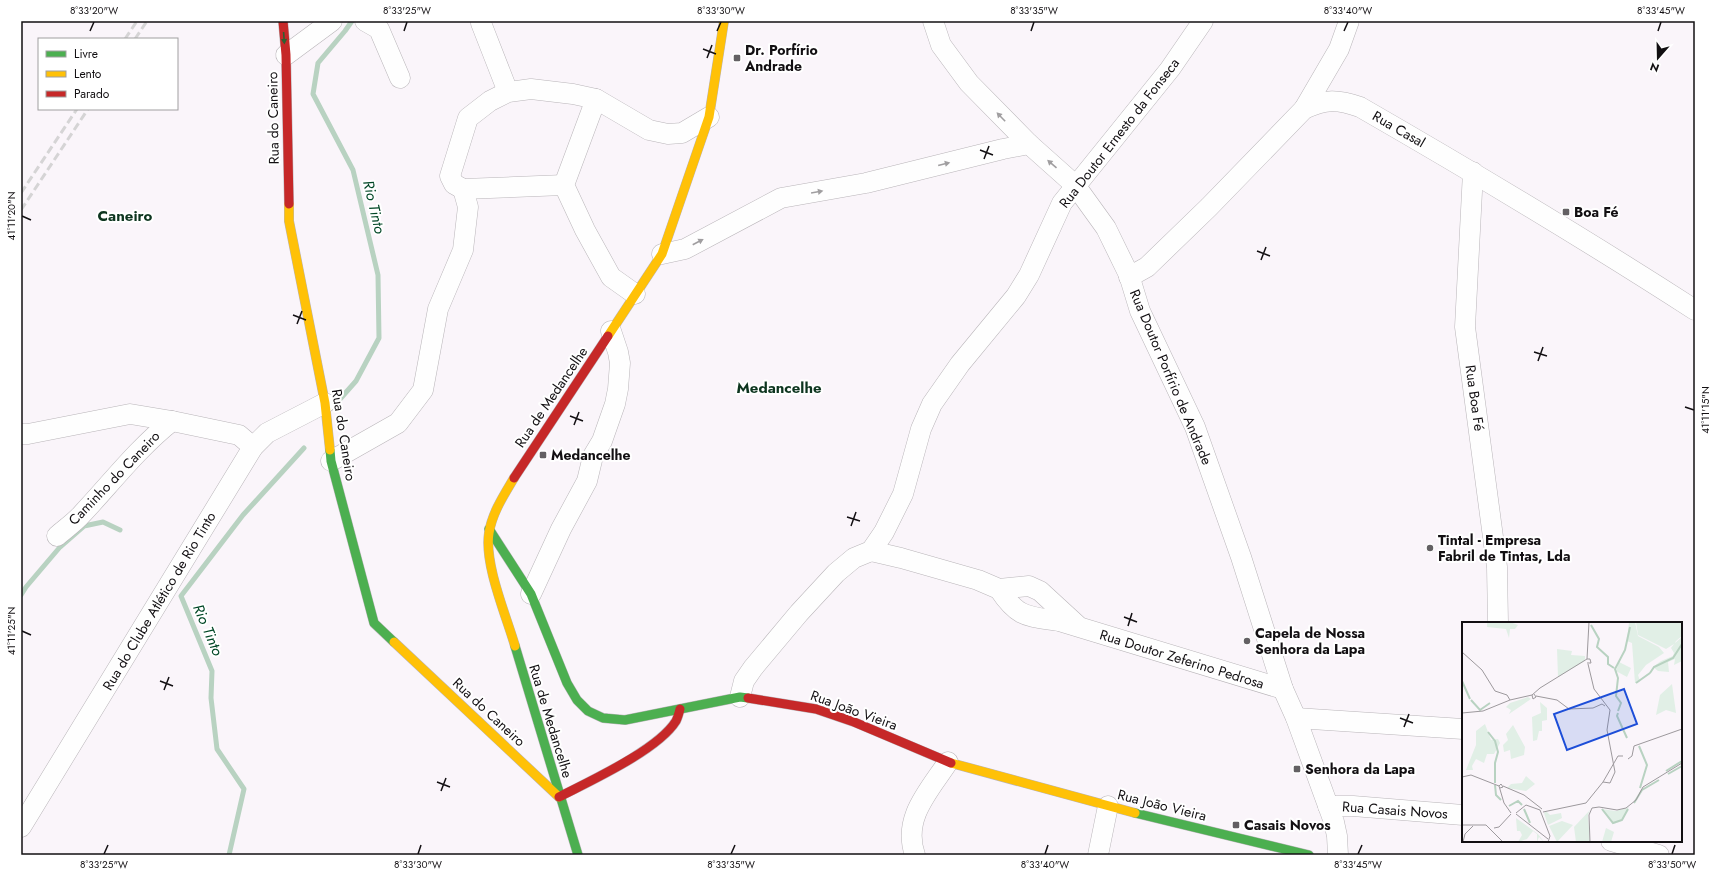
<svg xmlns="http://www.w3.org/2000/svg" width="1716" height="876" font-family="Jost,sans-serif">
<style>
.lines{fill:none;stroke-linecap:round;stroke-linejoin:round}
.stream{stroke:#b8d2c1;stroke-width:5}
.street-casing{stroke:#b9b5b9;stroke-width:21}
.fast-casing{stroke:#b9b5b9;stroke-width:10}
.slow-casing{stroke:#b9b5b9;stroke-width:10}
.jam-casing{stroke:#b9b5b9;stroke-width:10}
.street{stroke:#fefefe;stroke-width:20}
.fast{stroke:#4caf50;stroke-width:9}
.slow{stroke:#ffc107;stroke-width:9}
.jam{stroke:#c62828;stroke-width:9}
.rail{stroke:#d5d4d5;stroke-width:3;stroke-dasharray:8 4;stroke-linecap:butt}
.oneway{fill:#2f5f31}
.oneway2{fill:#a09ea0}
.ticks{fill:none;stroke:#120f12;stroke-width:1.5}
.poi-dot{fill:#636063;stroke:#fff;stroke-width:1.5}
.labels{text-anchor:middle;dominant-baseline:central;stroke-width:4;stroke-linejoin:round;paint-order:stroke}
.poi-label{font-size:14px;font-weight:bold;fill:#120f12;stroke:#fff;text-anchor:start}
.street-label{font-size:14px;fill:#120f12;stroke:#fff}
.water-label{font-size:15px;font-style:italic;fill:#004726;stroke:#fff}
.neighbourhood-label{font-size:15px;font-weight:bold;fill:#0d351f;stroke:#fff}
.inset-river{fill:none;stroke:#b8d2c1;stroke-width:2}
.inset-road{fill:none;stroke:#9d999d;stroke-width:1}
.view{fill:#1d4ed8;fill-opacity:0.15;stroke:#1d4ed8;stroke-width:2}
.inset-edge{fill:none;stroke:#120f12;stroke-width:2}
.neatline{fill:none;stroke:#120f12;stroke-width:1.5}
.ticks-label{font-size:10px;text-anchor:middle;fill:#120f12}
</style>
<rect width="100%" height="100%" fill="#faf5fa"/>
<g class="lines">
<g class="stream">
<path d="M 333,407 L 356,381 L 379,338 L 378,275 L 353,170 L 313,94 L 318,63 L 345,31 L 352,21"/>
<path d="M 21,595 L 26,587 L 60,547 L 84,526 L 103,522 L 120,530"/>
<path d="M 229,855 L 244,789 L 217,749 L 211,698 L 212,671 L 181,596 L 243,515 L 304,448"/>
</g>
<defs>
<g id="street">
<path d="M 365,21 L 379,29 L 400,78"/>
<path d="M 933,21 L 941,45 L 969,83 L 1029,144 L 1075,185 L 1106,228 L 1129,275 L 1140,311 L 1195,427 L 1241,557 L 1283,689 L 1296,718 L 1334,822 L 1337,836 L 1338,855"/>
<path d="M 481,23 L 508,92"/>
<path d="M 286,55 L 332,21"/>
<path d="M 596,99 L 564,185 L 585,230 L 611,277 L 635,294"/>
<path d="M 1304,109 L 1339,49 L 1349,21"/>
<path d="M 1473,172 L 1465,327 L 1497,567 L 1498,623"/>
<path d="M 564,185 L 463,189 L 454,184 L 450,176 L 468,118 L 490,101 L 508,92 L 531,89 L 573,94 L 596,99 L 649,130 L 668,134 L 682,133 L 709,117"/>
<path d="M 662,254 L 685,249 L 781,198 L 866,183 L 1003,149 L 1029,144"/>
<path d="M 1129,277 L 1147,267 L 1209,207 L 1304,109 C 1326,99 1337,99 1360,107 C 1473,172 1585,239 1695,310"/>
<path d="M 21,434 L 28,434 L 130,414 L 172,421 L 239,435 L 253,447"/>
<path d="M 331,461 L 398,423 L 423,390 L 438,309 L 463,250 L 468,207 L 463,189"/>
<path d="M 57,536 C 65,529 75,522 82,514 C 112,482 138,448 172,421"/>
<path d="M 871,551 L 901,558 L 978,580 L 999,589 L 1029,586 L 1040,591 L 1077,625"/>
<path d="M 999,589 C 1018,618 1027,616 1059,621 L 1283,689"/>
<path d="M 531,594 L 561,529 L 587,481 L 593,456 L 602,441 L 615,404 L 618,389 L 620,363 L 618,352 L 611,331"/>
<path d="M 740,697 L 744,681 L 753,668 L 799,613 L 836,573 L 854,558 L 871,551 L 884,532 L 903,494 L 921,429 L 932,404 L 960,364 L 1016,296 L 1029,275 L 1062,203 L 1170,69 L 1203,21"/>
<path d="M 1296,718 L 1463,729"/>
<path d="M 1328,806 L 1353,806 L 1463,815"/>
<path d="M 21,827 L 253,447 L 267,433 L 325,403"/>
<path d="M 1611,841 L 1659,855"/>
<path d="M 915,855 C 902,818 929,791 948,762"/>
<path d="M 1098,855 L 1108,806"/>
</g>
<g id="fast">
<path d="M 330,450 L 331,461 L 374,623 L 394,642"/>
<path d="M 489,529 L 531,594 L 567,683 L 577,700 L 588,711 L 603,718 L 625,720 L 740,697 L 748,698"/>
<path d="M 515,646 L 578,855"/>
<path d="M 1135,813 L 1309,855"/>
</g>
<g id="slow">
<path d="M 289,204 L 289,221 L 325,403 L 330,450"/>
<path d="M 608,336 L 662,254 L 709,117 L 724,21"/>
<path d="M 514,478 C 504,495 492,513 489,533 C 484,564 506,615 515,646"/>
<path d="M 394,642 L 559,797"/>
<path d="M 951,763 L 1135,813"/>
</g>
<g id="jam">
<path d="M 283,21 L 286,55 L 289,204"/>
<path d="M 514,478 L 608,336"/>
<path d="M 748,698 L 816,709 L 854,722 L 951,763"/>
<path d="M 559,797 C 590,781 658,750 676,721 C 678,717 679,713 680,709"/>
</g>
</defs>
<use href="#street" class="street-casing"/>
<use href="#fast" class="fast-casing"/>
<use href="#slow" class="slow-casing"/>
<use href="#jam" class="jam-casing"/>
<use href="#street" class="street"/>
<use href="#fast" class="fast"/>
<use href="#slow" class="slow"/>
<use href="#jam" class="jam"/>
<g class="rail">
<path d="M 125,39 L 137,21"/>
<path d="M 135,39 L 147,21"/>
<path d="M 21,193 L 77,109"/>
<path d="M 21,210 L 88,109"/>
</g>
</g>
<defs><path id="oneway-solid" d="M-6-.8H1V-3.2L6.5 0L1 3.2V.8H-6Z"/></defs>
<use class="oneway" href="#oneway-solid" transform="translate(284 38) rotate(86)"/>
<g class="oneway2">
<use href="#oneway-solid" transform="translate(1001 117) rotate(-134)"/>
<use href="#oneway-solid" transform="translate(944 164) rotate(-14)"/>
<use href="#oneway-solid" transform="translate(1052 164) rotate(-139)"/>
<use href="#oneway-solid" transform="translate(817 192) rotate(-10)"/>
<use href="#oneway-solid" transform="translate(698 242) rotate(-28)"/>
</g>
<path class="ticks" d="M 90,31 L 94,22M 404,31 L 407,22M 717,31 L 721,22M 1031,31 L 1034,22M 1344,31 L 1348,22M 1658,31 L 1661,22M 703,49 L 716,54M 707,58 L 712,45M 980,150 L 993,155M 984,159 L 989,146M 22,216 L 31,220M 1257,251 L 1270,256M 1261,260 L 1266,247M 293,315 L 306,320M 297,324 L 302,311M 1534,352 L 1547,356M 1538,361 L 1543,347M 1685,407 L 1694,410M 570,416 L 583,421M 574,425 L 579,412M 847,517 L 860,521M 851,526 L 856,512M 1124,617 L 1137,622M 1128,626 L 1132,613M 22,631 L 31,635M 160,681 L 173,686M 164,690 L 169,677M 1400,718 L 1413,723M 1404,727 L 1409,714M 437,782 L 450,787M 441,791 L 446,778M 104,854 L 108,845M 418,854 L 421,845M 731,854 L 735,845M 1045,854 L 1048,845M 1358,854 L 1362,845M 1672,854 L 1675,845"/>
<g class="poi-dot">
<rect x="733" y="54" width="8" height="8" rx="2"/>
<rect x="1562" y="208" width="8" height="8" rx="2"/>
<rect x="539" y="451" width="8" height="8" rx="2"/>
<circle cx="1430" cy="548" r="4"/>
<circle cx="1247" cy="641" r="4"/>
<rect x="1293" y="765" width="8" height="8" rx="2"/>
<rect x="1232" y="821" width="8" height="8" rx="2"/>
</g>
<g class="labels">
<g class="poi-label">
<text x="745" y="50">Dr. Porfírio<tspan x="745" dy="16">Andrade</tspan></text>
<text x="1574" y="212">Boa Fé</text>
<text x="551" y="455">Medancelhe</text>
<text x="1438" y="540">Tintal - Empresa<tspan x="1438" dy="16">Fabril de Tintas, Lda</tspan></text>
<text x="1255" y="633">Capela de Nossa<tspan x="1255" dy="16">Senhora da Lapa</tspan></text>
<text x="1305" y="769">Senhora da Lapa</text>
<text x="1244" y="825">Casais Novos</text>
</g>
<g class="street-label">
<text transform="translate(273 118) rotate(-91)">Rua do Caneiro</text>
<text transform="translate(1399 129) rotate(30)">Rua Casal</text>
<text transform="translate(1119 133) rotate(-52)">Rua Doutor Ernesto da Fonseca</text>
<text transform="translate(1171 377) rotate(67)">Rua Doutor Porfírio de Andrade</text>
<text transform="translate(551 397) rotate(-56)">Rua de Medancelhe</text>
<text transform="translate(1475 398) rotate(82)">Rua Boa Fé</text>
<text transform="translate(344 435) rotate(81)">Rua do Caneiro</text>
<text transform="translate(114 478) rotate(-46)">Caminho do Caneiro</text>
<text transform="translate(159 601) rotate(-59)">Rua do Clube Atlético de Rio Tinto</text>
<text transform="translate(1182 659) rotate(17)">Rua Doutor Zeferino Pedrosa</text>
<text transform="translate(854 710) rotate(20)">Rua João Vieira</text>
<text transform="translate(489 712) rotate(43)">Rua do Caneiro</text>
<text transform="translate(551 721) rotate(73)">Rua de Medancelhe</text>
<text transform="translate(1162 805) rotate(14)">Rua João Vieira</text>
<text transform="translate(1395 810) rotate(4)">Rua Casais Novos</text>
</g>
<g class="water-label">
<text transform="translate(374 207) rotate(77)">Rio Tinto</text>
<text transform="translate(208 630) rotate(67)">Rio Tinto</text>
</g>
<g class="neighbourhood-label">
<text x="125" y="216">Caneiro</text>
<text x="779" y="388">Medancelhe</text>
</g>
</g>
<g transform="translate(1462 622)">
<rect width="220" height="220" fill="#faf5fa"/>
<path d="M 25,0 L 48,0 L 56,3 L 53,7 L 48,7 L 47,16 L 44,7 L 25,5 ZM 167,0 L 173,0 L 176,14 L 197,25 L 202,31 L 184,43 L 176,53 L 178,59 L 175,61 L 173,61 L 170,21 L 165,19 ZM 174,0 L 220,0 L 220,14 L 214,19 L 213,21 L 220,15 L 220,39 L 212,43 L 213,37 L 206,40 L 207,50 L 196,49 L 191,45 L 199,39 L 211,34 L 212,31 L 209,26 L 212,22 L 204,27 L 176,13 ZM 95,27 L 110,29 L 109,33 L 123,34 L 123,39 L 96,55 ZM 157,40 L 169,46 L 165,55 L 154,49 ZM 210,62 L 214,91 L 204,88 L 194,93 L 198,73 ZM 66,75 L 69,77 L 47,92 L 49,88 L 44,85 L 48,81 ZM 78,80 L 85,86 L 85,98 L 80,99 L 80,109 L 77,109 L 75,118 L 71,119 L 70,95 L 79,91 ZM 23,102 L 29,118 L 36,117 L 38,121 L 32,132 L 25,132 L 22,141 L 14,137 L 10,144 L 11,148 L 4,148 L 14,123 L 14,109 ZM 51,103 L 63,125 L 62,133 L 49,137 L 48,128 L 42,130 L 41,123 L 46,118 L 44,112 ZM 64,154 L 73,162 L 64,169 L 45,166 L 49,162 L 60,161 ZM 167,185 L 160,199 L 151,202 L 139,187 L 154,189 ZM 128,188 L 126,193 L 128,220 L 114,220 L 112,205 ZM 84,189 L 88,193 L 99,191 L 100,196 L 86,203 L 82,191 ZM 54,196 L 76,212 L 82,220 L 77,215 L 75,220 L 75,212 L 71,209 L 65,217 L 56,220 L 60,213 L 58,209 L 55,209 ZM 100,199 L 111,203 L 95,220 L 87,204 ZM 144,206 L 152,210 L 149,220 L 140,220 Z" fill="#e1efe6"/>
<path class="inset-river" d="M 129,3 L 137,17 L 135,25 L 146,35 L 146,42 L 152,46M 188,51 L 192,45 L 211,36 L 220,22M 0,59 L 8,77M 174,61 L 188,51M 9,78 L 18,88 L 28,81M 156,89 L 159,81 L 154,74 L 156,56 L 153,47 L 163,28 L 168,5M 156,91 L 155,94 L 165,116M 26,110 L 33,119 L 36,130 L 33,141 L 33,161M 177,124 L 185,143 L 178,166M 204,149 L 220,139M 206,152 L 220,144M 33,163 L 34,173 L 39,178M 172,181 L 180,168 L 197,158M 47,184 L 56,179 L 60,183M 62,187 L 68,201M 140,187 L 151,201 L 160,198 L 166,187"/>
<path class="inset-road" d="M 0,30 L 20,48 L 33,69 L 45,73 L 48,78 L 70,73M 125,37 L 127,0M 126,42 L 132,67 L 148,88 L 145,108 L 153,150 L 148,161 L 141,160M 72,72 L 74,75 L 71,77 L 70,73 L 78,66 L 125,37 L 128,37 L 129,41 L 125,41M 74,74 L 95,78 L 107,87 L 131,86 L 140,82 L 143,84M 0,91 L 21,89 L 48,78M 166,137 L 170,134 L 172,124 L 220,107M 0,155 L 9,153 L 37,164M 41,164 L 62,173 L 80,187M 38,166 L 41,165 L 39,162 L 37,164 L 42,181 L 49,191M 81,190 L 124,181 L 141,160 L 156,134 L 161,134M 54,191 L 64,183 L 78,188 L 88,214 L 86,220M 54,192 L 86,217M 0,203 L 24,203 L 41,220M 32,206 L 37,205 L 49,192M 1,220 L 3,212 L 11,204M 128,220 L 127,193 L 130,186 L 137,185 L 155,188 L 164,186 L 174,178 L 181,165 L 220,141"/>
<path class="view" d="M 162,67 L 175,102 L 105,128 L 92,92 Z"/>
<rect width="220" height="220" class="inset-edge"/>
</g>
<rect width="1716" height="876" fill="none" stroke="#ffffff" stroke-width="44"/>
<rect x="38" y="38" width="140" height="72" fill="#ffffff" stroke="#a09fa0"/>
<rect x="46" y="51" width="20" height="6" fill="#4caf50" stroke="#a09fa0"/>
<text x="74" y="58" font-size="12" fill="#120f12">Livre</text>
<rect x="46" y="71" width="20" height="6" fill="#ffc107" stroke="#a09fa0"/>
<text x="74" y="78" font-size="12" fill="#120f12">Lento</text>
<rect x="46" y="91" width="20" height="6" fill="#c62828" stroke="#a09fa0"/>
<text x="74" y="98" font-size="12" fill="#120f12">Parado</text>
<g transform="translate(1658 58) rotate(200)" stroke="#ffffff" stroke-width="3" paint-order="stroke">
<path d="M0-3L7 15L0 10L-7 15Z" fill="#120f12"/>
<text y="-6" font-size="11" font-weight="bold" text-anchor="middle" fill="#120f12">N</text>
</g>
<rect x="22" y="22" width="1672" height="832" class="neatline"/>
<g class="ticks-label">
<text x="94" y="14">8°33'20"W</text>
<text x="407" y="14">8°33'25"W</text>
<text x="721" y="14">8°33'30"W</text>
<text x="1034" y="14">8°33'35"W</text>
<text x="1348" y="14">8°33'40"W</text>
<text x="1661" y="14">8°33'45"W</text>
<text transform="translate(11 216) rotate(-90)" y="4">41°11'20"N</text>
<text transform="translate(1705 410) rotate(-90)" y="4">41°11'15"N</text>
<text transform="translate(11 631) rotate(-90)" y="4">41°11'25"N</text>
<text x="104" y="868">8°33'25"W</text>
<text x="418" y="868">8°33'30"W</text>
<text x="731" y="868">8°33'35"W</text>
<text x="1045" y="868">8°33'40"W</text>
<text x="1358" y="868">8°33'45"W</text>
<text x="1672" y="868">8°33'50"W</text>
</g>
</svg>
